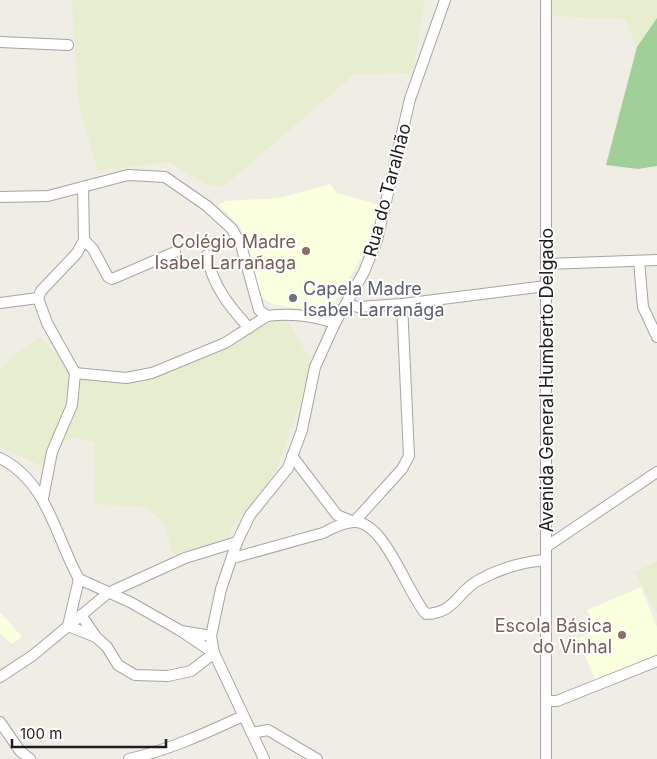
<svg xmlns="http://www.w3.org/2000/svg" width="657" height="759" font-family="Inter,sans-serif">
<style>
.education{fill:#faffdd}
.farmland{fill:#e7eecf}
.forest{fill:#a0cf98}
.lines{fill:none;stroke-linecap:round;stroke-linejoin:round}
.minor-casing{stroke:#a5a5a5;stroke-width:12}
.minor{stroke:#fff;stroke-width:10}
.education-dot{fill:#8d6e63;stroke:#fff;stroke-width:2}
.worship-dot{fill:#6b7280;stroke:#fff;stroke-width:2}
.labels{text-anchor:middle;dominant-baseline:central;stroke-width:4;stroke-linejoin:round;paint-order:stroke}
.street-label{font-size:18px;fill:#1e1e1e;stroke:#fff}
.education-label{font-size:18px;fill:#785e54;stroke:#fff;text-anchor:end}
.worship-label{font-size:18px;fill:#5b616d;stroke:#fff;text-anchor:start}
</style>
<rect width="100%" height="100%" fill="#efede4"/>
<g class="education">
<path d="M 330,184 L 337,193 L 377,204 L 375,214 L 377,215 L 368,246 L 329,311 L 322,313 L 272,304 L 260,296 L 240,226 L 218,205 L 226,201 L 279,198 Z"/>
<path d="M 641,587 L 657,627 L 657,654 L 596,681 L 577,639 L 597,630 L 587,610 Z"/>
<path d="M 0,612 L 22,637 L 11,644 L 0,633 Z"/>
</g>
<g class="farmland">
<path d="M 72,0 L 425,0 L 412,73 L 355,74 L 224,186 L 207,185 L 169,162 L 98,171 L 78,102 Z"/>
<path d="M 552,0 L 657,0 L 657,18 L 637,47 L 625,19 L 551,16 Z"/>
<path d="M 273,316 L 287,320 L 311,360 L 309,377 L 275,474 L 233,525 L 227,540 L 173,554 L 164,523 L 146,507 L 95,504 L 94,443 L 76,437 L 62,442 L 53,471 L 0,447 L 0,371 L 11,357 L 40,337 L 66,365 L 97,380 L 142,378 Z"/>
<path d="M 657,561 L 657,613 L 635,572 Z"/>
</g>
<path class="forest" d="M 657,18 L 657,166 L 638,169 L 606,165 L 637,47 Z"/>
<g class="lines">
<defs>
<g id="minor">
<path d="M 0,42 L 68,45"/>
<path d="M 0,197 L 48,196 L 128,175 L 165,177 L 207,206 L 232,229 L 241,245 L 259,310 L 267,316 C 289,313 314,316 335,323"/>
<path d="M 84,240 L 93,249 L 108,277 L 112,279 L 175,252"/>
<path d="M 207,255 C 212,285 229,306 249,328"/>
<path d="M 639,261 L 643,307 L 657,337"/>
<path d="M 546,264 L 657,260"/>
<path d="M 0,303 L 38,298"/>
<path d="M 347,304 L 358,307 L 402,304 L 546,286"/>
<path d="M 75,373 L 126,378 L 152,373 L 225,343 L 267,316"/>
<path d="M 292,456 L 337,515 L 354,522 L 402,469 L 409,456 L 402,304"/>
<path d="M 0,458 C 48,482 55,536 79,579"/>
<path d="M 43,498 L 52,452 L 72,405 L 75,373 L 47,323 L 38,298 L 41,291 L 77,253 L 84,240 L 83,187"/>
<path d="M 546,547 L 657,472"/>
<path d="M 233,558 L 323,533 C 332,528 342,523 353,522 C 384,519 407,593 426,614 C 456,613 457,591 479,580 C 499,569 523,562 545,560"/>
<path d="M 79,579 L 130,602 L 181,631"/>
<path d="M 68,626 L 96,637 L 81,615"/>
<path d="M 68,626 L 79,579"/>
<path d="M 96,637 L 107,647 L 118,665 L 135,675 L 168,676 L 191,671 L 214,653 L 181,631 L 211,636"/>
<path d="M 0,677 L 32,656 L 108,593 L 185,558 L 237,542"/>
<path d="M 546,701 L 557,701 L 657,661"/>
<path d="M 0,722 L 20,751 L 30,759"/>
<path d="M 252,733 L 268,730 L 317,759"/>
<path d="M 129,759 C 169,750 206,733 243,716"/>
<path d="M 264,759 L 214,653 L 211,636 L 221,589 L 237,542 L 250,515 L 288,468 L 302,430 L 315,367 L 335,323 L 364,272 L 377,240 L 410,99 L 445,0"/>
<path d="M 546,759 L 546,0"/>
</g>
</defs>
<use href="#minor" class="minor-casing"/>
<use href="#minor" class="minor"/>
</g>
<g class="education-dot">
<circle cx="306" cy="251" r="5"/>
<circle cx="622" cy="635" r="5"/>
</g>
<circle class="worship-dot" cx="293" cy="298" r="5"/>
<g class="labels">
<g class="street-label">
<text transform="translate(387 190) rotate(-75)">Rua do Taralhão</text>
<text transform="translate(546 380) rotate(-90)">Avenida General Humberto Delgado</text>
</g>
<g class="education-label">
<text x="296" y="241">Colégio Madre<tspan x="296" dy="21">Isabel Larrañaga</tspan></text>
<text x="612" y="625">Escola Básica<tspan x="612" dy="21">do Vinhal</tspan></text>
</g>
<g class="worship-label">
<text x="303" y="288">Capela Madre<tspan x="303" dy="21">Isabel Larranãga</tspan></text>
</g>
</g>
<path d="M12 739v8h154v-8" fill="none" stroke="#1e1e1e" stroke-width="2.5"/>
<text x="20" y="739" font-size="15" fill="#1e1e1e" stroke="#ffffff" stroke-width="4" paint-order="stroke">100 m</text>
</svg>
